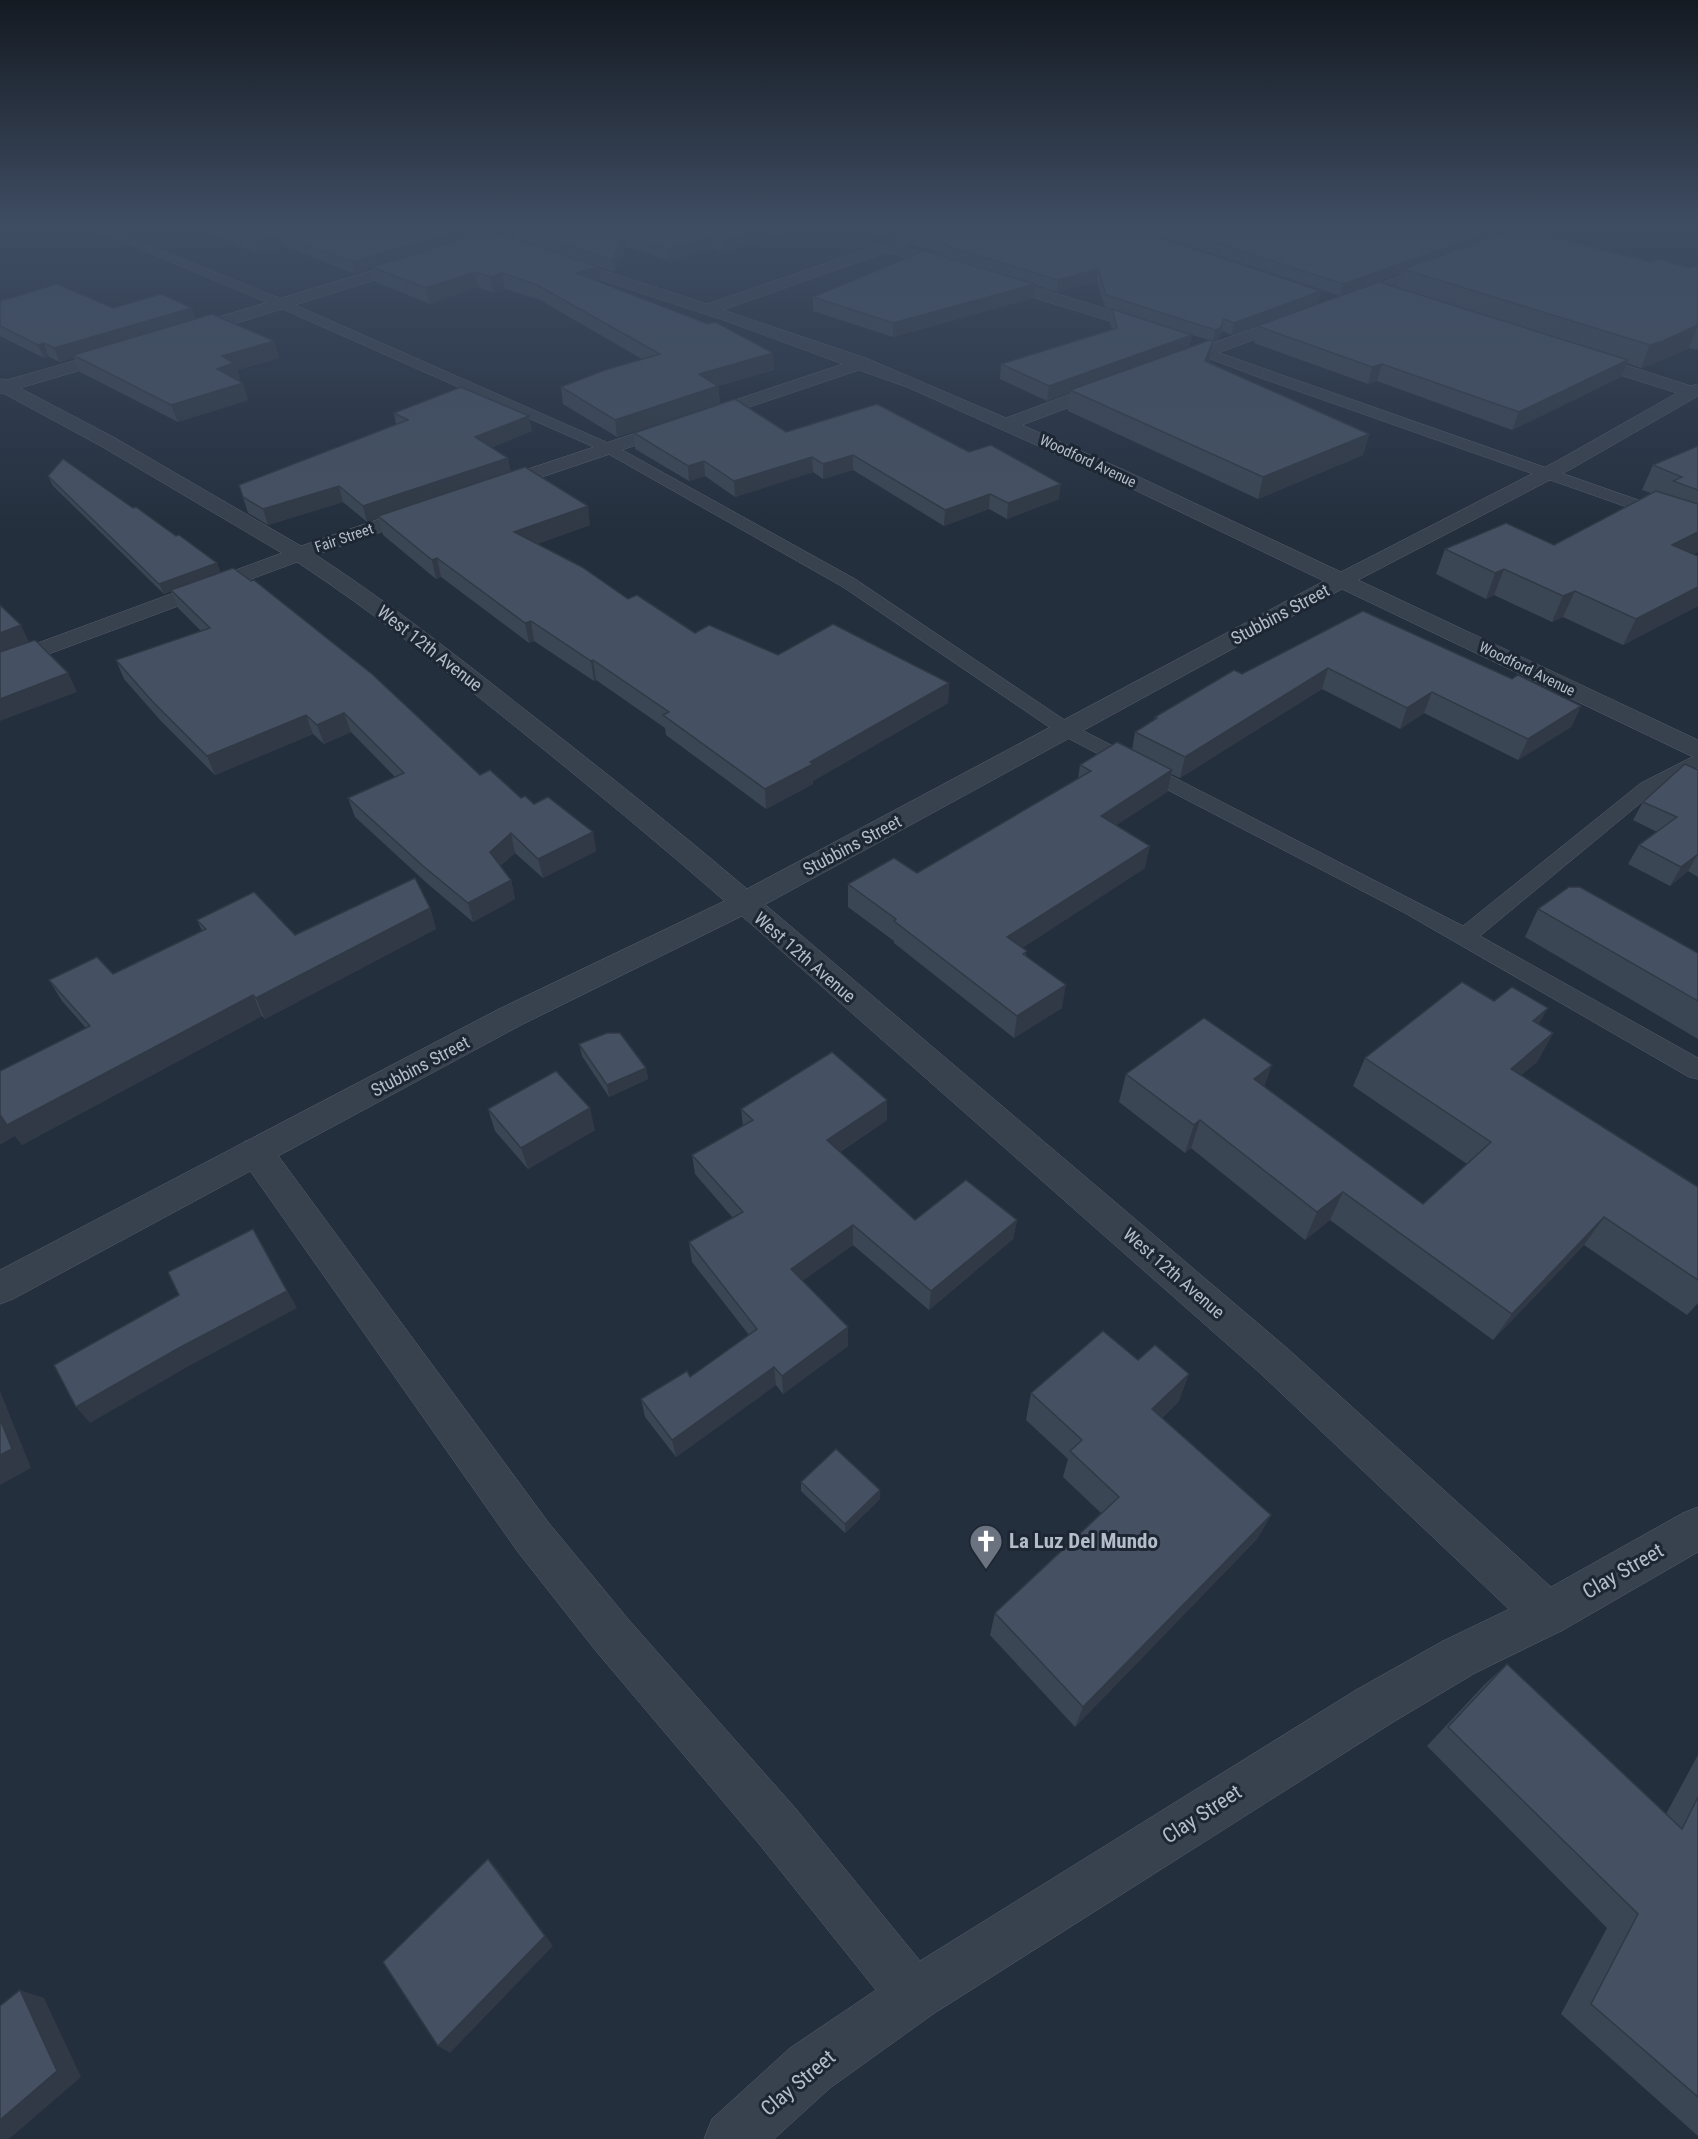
<svg xmlns="http://www.w3.org/2000/svg" width="1698" height="2139" font-family="'Roboto Condensed',sans-serif">
<style>
.lines{fill:none;stroke-linecap:round;stroke-linejoin:round}
.service-casing{stroke:#565f6c;stroke-width:1}
.minor-casing{stroke:#565f6c;stroke-width:1}
.tertiary-casing{stroke:#565f6c;stroke-width:1}
.service{fill:#38414e;fill-rule:evenodd}
.minor{fill:#38414e;fill-rule:evenodd}
.tertiary{fill:#38414e;fill-rule:evenodd}
.wall{fill:#3b4654;fill-rule:evenodd}
.shaded-wall{fill:#303945}
.building{fill:#455162;stroke:#303945;stroke-width:1.5}
.labels{text-anchor:middle;dominant-baseline:central;stroke-width:6;stroke-linejoin:round;paint-order:stroke}
.far-street-label{font-size:15px;fill:#b4bcc9;stroke:#1d2633}
.street-label{font-size:18px;fill:#b4bcc9;stroke:#1d2633}
.near-poi-label{font-size:21px;font-weight:bold;fill:#b4bcc9;stroke:#1d2633;text-anchor:start}
.near-street-label{font-size:21px;fill:#b4bcc9;stroke:#1d2633}
</style>
<rect width="100%" height="100%" fill="#242f3e"/>
<g class="lines">
<defs>
<g id="service">
<path d="M 89,227 L 104,227 L 286,301 L 615,446 L 855,579 L 1072,725 L 1463,926 L 1641,783 L 1698,754 L 1698,768 L 1655,791 L 1480,936 L 1698,1058 L 1698,1079 L 1689,1077 L 1405,913 L 1058,733 L 843,587 L 605,452 L 278,307 Z"/>
<path d="M 1205,348 L 1698,521 L 1698,532 L 1261,378 L 1200,355 L 1198,352 Z"/>
</g>
<g id="minor">
<path d="M 448,227 L 469,227 L 707,304 L 932,227 L 952,227 L 950,230 L 902,247 L 1160,325 L 1162,329 L 1154,334 L 1148,333 L 887,252 L 723,310 L 868,359 L 1006,418 L 1106,381 L 1118,381 L 1121,385 L 1118,389 L 1022,425 L 1124,470 L 1341,572 L 1557,461 L 1677,393 L 1576,361 L 1573,357 L 1576,353 L 1588,353 L 1691,386 L 1698,384 L 1698,396 L 1571,469 L 1358,580 L 1698,740 L 1698,758 L 1689,755 L 1342,589 L 755,910 L 745,913 L 735,910 C 662,846 587,784 511,723 C 441,667 372,611 297,562 L 0,672 L 0,657 L 282,553 L 101,446 L 3,393 L 0,393 L 0,379 L 7,380 L 119,348 L 125,349 L 128,353 L 125,357 L 20,388 L 115,438 L 301,546 L 417,506 L 424,504 L 431,506 L 434,510 L 431,514 L 316,555 C 388,602 457,656 524,709 C 600,768 674,827 747,889 L 1324,581 L 1110,478 L 907,387 L 859,370 L 500,491 L 486,491 L 483,487 L 486,483 L 843,364 L 729,322 L 450,230 Z"/>
<path d="M 1537,227 L 1557,227 L 1555,230 L 1499,250 L 1494,251 L 1487,247 L 1489,244 Z"/>
<path d="M 418,257 L 426,262 L 423,265 L 189,338 L 177,338 L 175,334 L 177,330 Z"/>
<path d="M 1442,261 L 1450,266 L 1447,269 L 1353,304 L 1341,304 L 1339,301 L 1341,298 Z"/>
<path d="M 1298,313 L 1304,315 L 1306,318 L 1304,321 L 1175,369 L 1163,369 L 1160,365 L 1163,361 Z"/>
<path d="M 256,1138 L 268,1142 L 548,1522 L 628,1619 L 796,1809 L 920,1961 L 1356,1690 L 1443,1641 L 1547,1591 L 1563,1598 L 1570,1614 L 1563,1630 L 1475,1673 L 1390,1724 L 933,2014 L 830,2088 L 774,2139 L 704,2139 L 712,2119 L 790,2048 L 876,1990 L 760,1845 L 596,1651 L 518,1552 L 244,1162 L 239,1152 L 244,1142 Z"/>
</g>
<path id="tertiary" d="M 745,893 L 755,896 L 1288,1349 L 1551,1587 L 1683,1513 L 1698,1507 L 1698,1552 L 1563,1630 L 1547,1637 L 1531,1630 L 1260,1373 L 742,916 L 521,1025 L 13,1299 L 0,1304 L 0,1270 L 499,1009 L 735,896 Z"/>
</defs>
<use href="#service" class="service-casing"/>
<use href="#minor" class="minor-casing"/>
<use href="#tertiary" class="tertiary-casing"/>
<use href="#service" class="service"/>
<use href="#minor" class="minor"/>
<use href="#tertiary" class="tertiary"/>
</g>
<g class="wall">
<path d="M 193,227 L 465,227 L 468,228 L 470,237 L 490,232 L 475,227 L 513,227 L 494,232 L 515,239 L 514,229 L 521,227 L 802,227 L 724,252 L 712,249 L 669,261 L 625,246 L 614,272 L 599,267 L 601,282 L 599,282 L 773,353 L 774,370 L 718,386 L 720,403 L 617,437 L 563,404 L 561,387 L 642,359 L 540,300 L 505,289 L 493,293 L 478,287 L 430,304 L 376,282 L 372,268 L 354,274 L 285,246 L 258,253 Z"/>
<path d="M 849,227 L 926,227 L 891,239 Z"/>
<path d="M 1134,227 L 1501,227 L 1491,231 L 1492,231 L 1490,238 L 1690,268 L 1698,265 L 1698,350 L 1689,348 L 1653,364 L 1641,368 L 1627,363 L 1621,377 L 1512,430 L 1377,381 L 1368,384 L 1254,343 L 1257,326 L 1397,288 L 1401,273 L 1340,296 Z"/>
<path d="M 914,234 L 1318,303 L 1232,335 L 1222,331 L 1218,340 L 1213,342 L 1209,363 L 1369,434 L 1363,455 L 1258,499 L 1068,411 L 1070,393 L 1047,401 L 1000,379 L 1001,364 L 1112,330 L 1110,323 L 1112,309 L 1105,307 L 1097,281 L 1057,292 L 1035,285 L 1033,298 L 893,337 L 813,311 L 813,297 L 943,257 L 943,254 L 914,245 ZM 1192,335 L 1209,340 L 1189,347 Z"/>
<path d="M 0,301 L 113,308 L 195,319 L 274,341 L 279,358 L 237,370 L 240,380 L 239,381 L 248,400 L 178,422 L 80,372 L 74,358 L 60,362 L 49,357 L 44,358 L 0,336 Z"/>
<path d="M 394,413 L 532,431 L 491,447 L 510,472 L 590,525 L 537,544 L 628,599 L 695,633 L 778,655 L 949,683 L 948,703 L 813,781 L 813,784 L 766,809 L 666,735 L 665,728 L 596,680 L 594,681 L 534,641 L 529,643 L 441,577 L 436,579 L 383,535 L 378,518 L 367,522 L 343,502 L 268,525 L 248,513 L 239,485 L 396,424 Z"/>
<path d="M 786,432 L 1059,499 L 1007,519 L 989,509 L 944,526 L 853,470 L 823,479 L 813,472 L 735,497 L 705,476 L 689,481 L 635,449 L 634,433 Z"/>
<path d="M 1698,446 L 1698,552 L 1693,554 L 1698,556 L 1698,606 L 1623,645 L 1563,617 L 1552,622 L 1494,595 L 1486,599 L 1436,574 L 1445,549 L 1554,545 L 1651,493 L 1642,490 L 1653,465 Z"/>
<path d="M 48,476 L 221,572 L 480,775 L 521,798 L 534,804 L 593,832 L 596,851 L 543,878 L 515,853 L 500,866 L 511,880 L 515,899 L 473,922 L 429,885 L 355,817 L 348,798 L 395,777 L 351,732 L 324,744 L 313,734 L 215,775 L 160,720 L 124,679 L 116,660 L 201,631 L 178,608 L 171,591 L 164,594 L 53,486 Z"/>
<path d="M 1363,611 L 1512,679 L 1581,706 L 1571,727 L 1518,760 L 1424,713 L 1400,729 L 1322,689 L 1180,778 L 1171,774 L 1167,792 L 1116,825 L 1145,868 L 1022,948 L 1027,956 L 1062,1008 L 1014,1038 L 894,943 L 894,941 L 848,907 L 848,884 L 917,873 L 1078,779 L 1080,765 L 1132,750 L 1135,732 L 1154,720 L 1155,717 L 1242,674 Z"/>
<path d="M 1698,770 L 1698,877 L 1688,871 L 1670,886 L 1628,864 L 1639,845 L 1657,832 L 1633,820 L 1643,802 Z"/>
<path d="M 430,908 L 436,929 L 265,1019 L 262,1016 L 22,1145 L 15,1136 L 86,1028 L 62,1001 L 49,980 L 113,974 L 202,931 L 197,920 L 295,935 Z"/>
<path d="M 1538,909 L 1698,953 L 1698,1039 L 1525,937 Z"/>
<path d="M 1494,1001 L 1539,1024 L 1553,1033 L 1537,1062 L 1521,1075 L 1698,1187 L 1698,1303 L 1687,1315 L 1584,1245 L 1493,1340 L 1330,1220 L 1305,1240 L 1191,1148 L 1185,1153 L 1119,1102 L 1126,1074 L 1272,1065 L 1264,1086 L 1423,1204 L 1467,1164 L 1353,1086 L 1365,1058 Z"/>
<path d="M 579,1044 L 646,1068 L 648,1079 L 609,1097 L 582,1056 Z"/>
<path d="M 887,1100 L 887,1120 L 840,1152 L 915,1220 L 1017,1220 L 1013,1239 L 929,1310 L 853,1245 L 802,1281 L 848,1327 L 848,1346 L 783,1394 L 776,1385 L 676,1457 L 645,1417 L 641,1399 L 690,1377 L 749,1335 L 692,1262 L 689,1242 L 733,1218 L 695,1174 L 692,1155 L 743,1126 L 741,1109 Z"/>
<path d="M 488,1109 L 595,1130 L 528,1169 L 495,1131 Z"/>
<path d="M 1031,1393 L 1179,1401 L 1162,1418 L 1271,1515 L 1257,1539 L 1075,1727 L 990,1635 L 995,1613 L 1101,1513 L 1063,1477 L 1068,1459 L 1026,1420 Z"/>
<path d="M 801,1482 L 880,1499 L 845,1533 L 801,1491 Z"/>
<path d="M 1507,1664 L 1666,1814 L 1698,1755 L 1698,2136 L 1561,2014 L 1607,1928 L 1427,1746 L 1484,1685 Z"/>
</g>
<g class="shaded-wall">
<path d="M 492,227 L 513,227 L 493,233 Z"/>
<path d="M 768,227 L 802,227 L 724,252 L 723,241 Z"/>
<path d="M 894,227 L 926,227 L 891,239 L 891,228 Z"/>
<path d="M 1478,227 L 1501,227 L 1481,235 L 1492,231 L 1489,242 L 1403,269 L 1401,273 L 1340,296 L 1343,284 Z"/>
<path d="M 468,228 L 470,239 L 372,267 L 372,268 L 354,274 L 352,262 Z"/>
<path d="M 281,235 L 285,246 L 258,253 L 255,242 Z"/>
<path d="M 624,235 L 625,246 L 614,272 L 612,260 Z"/>
<path d="M 711,237 L 712,249 L 669,261 L 668,250 Z"/>
<path d="M 599,267 L 601,282 L 578,289 L 576,273 Z"/>
<path d="M 1098,269 L 1097,281 L 1057,292 L 1058,280 Z"/>
<path d="M 475,272 L 478,287 L 430,304 L 426,288 Z"/>
<path d="M 502,273 L 505,289 L 493,293 L 490,277 Z"/>
<path d="M 1035,284 L 1033,298 L 893,337 L 893,323 Z"/>
<path d="M 1321,291 L 1318,303 L 1232,335 L 1234,323 Z"/>
<path d="M 192,308 L 196,321 L 73,355 L 74,358 L 60,362 L 54,348 Z"/>
<path d="M 1224,319 L 1222,331 L 1218,340 L 1213,342 L 1209,361 L 1201,381 L 1205,361 L 1213,341 L 1215,330 Z"/>
<path d="M 1698,325 L 1689,348 L 1653,364 L 1641,368 L 1650,345 Z"/>
<path d="M 1192,335 L 1189,349 L 1070,390 L 1070,393 L 1047,401 L 1049,386 Z"/>
<path d="M 274,341 L 279,358 L 237,370 L 240,380 L 223,386 L 217,369 L 222,356 Z"/>
<path d="M 44,343 L 49,357 L 44,358 L 38,345 Z"/>
<path d="M 773,353 L 774,370 L 700,390 L 699,374 Z"/>
<path d="M 1628,360 L 1621,377 L 1512,430 L 1519,412 Z"/>
<path d="M 1382,364 L 1377,381 L 1368,384 L 1372,367 Z"/>
<path d="M 243,383 L 248,400 L 178,422 L 171,405 Z"/>
<path d="M 718,386 L 720,403 L 617,437 L 615,420 Z"/>
<path d="M 529,416 L 532,431 L 479,453 L 475,437 Z"/>
<path d="M 1369,434 L 1363,455 L 1258,499 L 1263,477 Z"/>
<path d="M 853,455 L 853,470 L 823,479 L 823,464 Z"/>
<path d="M 812,457 L 813,472 L 735,497 L 734,481 Z"/>
<path d="M 508,458 L 511,473 L 378,516 L 378,518 L 367,522 L 363,506 Z"/>
<path d="M 704,461 L 705,476 L 689,481 L 688,466 Z"/>
<path d="M 1061,484 L 1059,499 L 1007,519 L 1008,503 Z"/>
<path d="M 339,486 L 343,502 L 268,525 L 263,509 Z"/>
<path d="M 990,494 L 989,509 L 944,526 L 945,510 Z"/>
<path d="M 588,506 L 590,525 L 517,551 L 514,532 Z"/>
<path d="M 1698,532 L 1698,552 L 1659,571 L 1672,545 Z"/>
<path d="M 437,558 L 441,577 L 436,579 L 432,560 Z"/>
<path d="M 217,563 L 221,573 L 164,594 L 159,584 Z"/>
<path d="M 1504,569 L 1494,595 L 1486,599 L 1495,573 Z"/>
<path d="M 1698,587 L 1698,606 L 1623,645 L 1636,619 Z"/>
<path d="M 1575,591 L 1563,617 L 1552,622 L 1563,596 Z"/>
<path d="M 531,621 L 534,641 L 529,643 L 525,623 Z"/>
<path d="M 21,625 L 30,644 L 0,655 L 0,633 Z"/>
<path d="M 593,660 L 596,680 L 594,681 L 591,661 Z"/>
<path d="M 1328,668 L 1322,689 L 1180,778 L 1185,757 Z"/>
<path d="M 68,673 L 77,692 L 0,721 L 0,699 Z"/>
<path d="M 949,683 L 948,703 L 813,781 L 813,784 L 766,809 L 765,789 Z"/>
<path d="M 1432,692 L 1424,713 L 1400,729 L 1407,708 Z"/>
<path d="M 1581,706 L 1571,727 L 1518,760 L 1528,739 Z"/>
<path d="M 344,713 L 351,732 L 324,744 L 317,725 Z"/>
<path d="M 306,715 L 313,734 L 215,775 L 207,756 Z"/>
<path d="M 1172,770 L 1167,792 L 1097,838 L 1101,816 Z"/>
<path d="M 593,832 L 596,851 L 543,878 L 538,859 Z"/>
<path d="M 511,833 L 515,853 L 495,871 L 490,852 Z"/>
<path d="M 1150,846 L 1145,868 L 1005,959 L 1007,937 Z"/>
<path d="M 1698,854 L 1688,871 L 1670,886 L 1681,867 Z"/>
<path d="M 511,880 L 515,899 L 473,922 L 468,903 Z"/>
<path d="M 430,908 L 436,929 L 265,1019 L 256,998 Z"/>
<path d="M 1066,985 L 1062,1008 L 1014,1038 L 1017,1016 Z"/>
<path d="M 253,995 L 262,1016 L 22,1145 L 15,1136 L 0,1145 L 0,1117 Z"/>
<path d="M 1548,1008 L 1532,1036 L 1533,1021 Z"/>
<path d="M 1553,1033 L 1537,1062 L 1495,1097 L 1511,1069 Z"/>
<path d="M 1272,1065 L 1262,1093 L 1254,1079 Z"/>
<path d="M 646,1068 L 648,1079 L 609,1097 L 607,1085 Z"/>
<path d="M 887,1100 L 887,1120 L 827,1160 L 827,1140 Z"/>
<path d="M 590,1108 L 595,1130 L 528,1169 L 521,1148 Z"/>
<path d="M 1200,1120 L 1191,1148 L 1185,1153 L 1194,1125 Z"/>
<path d="M 1343,1192 L 1330,1220 L 1305,1240 L 1317,1212 Z"/>
<path d="M 1604,1217 L 1584,1245 L 1493,1340 L 1512,1314 Z"/>
<path d="M 1017,1220 L 1013,1239 L 929,1310 L 931,1291 Z"/>
<path d="M 853,1225 L 853,1245 L 792,1288 L 791,1269 Z"/>
<path d="M 253,1229 L 297,1308 L 189,1366 L 90,1423 L 76,1407 Z"/>
<path d="M 848,1327 L 848,1346 L 783,1394 L 782,1376 Z"/>
<path d="M 774,1367 L 776,1385 L 676,1457 L 672,1440 Z"/>
<path d="M 1189,1374 L 1179,1401 L 1143,1435 L 1152,1409 Z"/>
<path d="M 0,1391 L 31,1468 L 0,1485 Z"/>
<path d="M 880,1490 L 880,1499 L 845,1533 L 845,1524 Z"/>
<path d="M 1271,1515 L 1257,1539 L 1075,1727 L 1083,1707 Z"/>
<path d="M 488,1859 L 498,1870 L 553,1946 L 450,2053 L 438,2046 Z"/>
<path d="M 20,1990 L 44,1998 L 81,2077 L 9,2139 L 0,2139 L 0,2120 Z"/>
</g>
<g class="building">
<path d="M 217,227 L 465,227 L 468,228 L 352,262 L 281,235 L 255,242 Z"/>
<path d="M 521,227 L 768,227 L 723,241 L 711,237 L 668,250 L 624,235 L 612,260 L 514,229 Z"/>
<path d="M 935,227 L 1127,227 L 1321,291 L 1234,323 L 1224,319 L 1220,328 L 1215,330 L 1106,295 L 1098,269 L 1058,280 L 944,245 L 948,244 L 914,234 Z"/>
<path d="M 1169,227 L 1478,227 L 1492,231 L 1343,284 Z"/>
<path d="M 1518,228 L 1650,262 L 1659,259 L 1690,268 L 1698,265 L 1698,325 L 1663,341 L 1650,345 L 1403,269 Z"/>
<path d="M 490,231 L 599,267 L 576,273 L 708,324 L 715,322 L 773,353 L 699,374 L 718,386 L 615,420 L 561,387 L 605,370 L 660,354 L 537,285 L 502,273 L 490,277 L 475,272 L 426,288 L 372,267 Z"/>
<path d="M 924,251 L 1035,284 L 893,323 L 813,297 Z"/>
<path d="M 1379,282 L 1628,360 L 1519,412 L 1382,364 L 1372,367 L 1257,326 Z"/>
<path d="M 57,284 L 113,308 L 161,294 L 192,308 L 54,348 L 44,343 L 38,345 L 0,326 L 0,301 Z"/>
<path d="M 1112,309 L 1192,335 L 1049,386 L 1001,364 L 1117,328 Z"/>
<path d="M 212,314 L 274,341 L 222,356 L 234,363 L 217,369 L 243,383 L 171,405 L 73,355 Z"/>
<path d="M 1210,340 L 1213,341 L 1205,361 L 1369,434 L 1263,477 L 1070,390 Z"/>
<path d="M 461,387 L 529,416 L 475,437 L 508,458 L 363,506 L 339,486 L 263,509 L 243,497 L 239,485 L 408,420 L 394,413 Z"/>
<path d="M 735,399 L 786,432 L 877,404 L 969,452 L 991,445 L 1061,484 L 1008,503 L 990,494 L 945,510 L 853,455 L 823,464 L 812,457 L 734,481 L 704,461 L 688,466 L 634,433 Z"/>
<path d="M 1698,446 L 1698,490 L 1673,481 L 1682,477 L 1653,465 Z"/>
<path d="M 63,459 L 133,508 L 136,507 L 176,536 L 179,535 L 217,563 L 159,584 L 48,476 Z"/>
<path d="M 525,467 L 588,506 L 514,532 L 582,567 L 628,599 L 637,595 L 695,633 L 709,625 L 778,655 L 833,624 L 949,683 L 810,762 L 813,764 L 765,789 L 663,715 L 669,712 L 593,660 L 591,661 L 531,621 L 525,623 L 437,558 L 432,560 L 378,516 Z"/>
<path d="M 1656,491 L 1698,504 L 1698,532 L 1672,545 L 1698,556 L 1698,587 L 1636,619 L 1575,591 L 1563,596 L 1504,569 L 1495,573 L 1445,549 L 1506,523 L 1554,545 Z"/>
<path d="M 233,568 L 251,581 L 254,580 L 372,674 L 480,775 L 490,770 L 521,798 L 525,796 L 534,804 L 548,797 L 593,832 L 538,859 L 511,833 L 490,852 L 511,880 L 468,903 L 423,866 L 348,798 L 404,773 L 344,713 L 317,725 L 306,715 L 207,756 L 152,701 L 116,660 L 210,628 L 171,590 Z"/>
<path d="M 0,605 L 21,625 L 0,633 Z"/>
<path d="M 1363,611 L 1512,679 L 1518,675 L 1581,706 L 1528,739 L 1432,692 L 1407,708 L 1328,668 L 1185,757 L 1135,732 L 1157,718 L 1155,717 L 1234,670 L 1242,674 Z"/>
<path d="M 35,640 L 68,673 L 0,699 L 0,652 Z"/>
<path d="M 1117,742 L 1172,770 L 1101,816 L 1150,846 L 1007,937 L 1027,951 L 1023,954 L 1066,985 L 1017,1016 L 894,921 L 896,919 L 848,884 L 894,858 L 917,873 L 1091,771 L 1080,765 Z"/>
<path d="M 1685,764 L 1698,770 L 1698,854 L 1681,867 L 1639,845 L 1677,817 L 1643,802 Z"/>
<path d="M 415,878 L 430,908 L 256,998 L 253,995 L 7,1125 L 1,1116 L 0,1117 L 0,1071 L 90,1026 L 49,980 L 97,957 L 113,974 L 206,929 L 197,920 L 254,892 L 295,935 Z"/>
<path d="M 1569,887 L 1580,887 L 1698,953 L 1698,1001 L 1538,909 Z"/>
<path d="M 1462,982 L 1494,1001 L 1512,987 L 1548,1008 L 1533,1021 L 1553,1033 L 1511,1069 L 1698,1187 L 1698,1280 L 1604,1217 L 1512,1314 L 1343,1192 L 1317,1212 L 1200,1120 L 1194,1125 L 1126,1074 L 1204,1018 L 1272,1065 L 1254,1079 L 1423,1204 L 1491,1142 L 1365,1058 Z"/>
<path d="M 607,1033 L 620,1033 L 646,1068 L 607,1085 L 579,1044 Z"/>
<path d="M 832,1052 L 887,1100 L 827,1140 L 915,1220 L 966,1180 L 1017,1220 L 931,1291 L 853,1225 L 791,1269 L 848,1327 L 782,1376 L 774,1367 L 672,1440 L 641,1399 L 687,1371 L 690,1377 L 757,1329 L 689,1242 L 743,1212 L 692,1155 L 753,1120 L 741,1109 Z"/>
<path d="M 556,1071 L 590,1108 L 521,1148 L 488,1109 Z"/>
<path d="M 253,1229 L 287,1291 L 177,1349 L 76,1407 L 54,1365 L 179,1295 L 168,1272 Z"/>
<path d="M 1103,1331 L 1138,1360 L 1155,1345 L 1189,1374 L 1152,1409 L 1271,1515 L 1083,1707 L 995,1613 L 1119,1497 L 1070,1451 L 1082,1440 L 1031,1393 Z"/>
<path d="M 0,1419 L 12,1449 L 0,1455 Z"/>
<path d="M 836,1449 L 880,1490 L 845,1524 L 801,1482 Z"/>
<path d="M 1507,1664 L 1682,1829 L 1698,1797 L 1698,2097 L 1591,2004 L 1638,1914 L 1448,1727 Z"/>
<path d="M 488,1859 L 545,1936 L 438,2046 L 383,1962 Z"/>
<path d="M 20,1990 L 57,2071 L 0,2120 L 0,2006 Z"/>
</g>
<linearGradient id="sky" x2="0" y2="1"><stop stop-color="#141a22"/><stop offset="0.43" stop-color="#3f4d63"/><stop offset="1" stop-color="#3f4d63" stop-opacity="0"/></linearGradient>
<rect width="1698" height="526" fill="url(#sky)"/>
<defs>
<symbol id="church-pin" viewBox="-11 -11 22 30"><path d="M0 17L-7.5 6A9.5 9.5 0 1 1 7.5 6Z" fill="#6b7280" stroke="#1d2633"/><path d="M-1.2-6h2.4v3.5h3.3v2.4h-3.3V6h-2.4V-.1h-3.3v-2.4h3.3Z" fill="#fff"/></symbol>
</defs>
<g fill-rule="evenodd">
<use href="#church-pin" x="967" y="1522" width="38" height="52"/>
</g>
<g class="labels">
<g class="far-street-label">
<text transform="translate(1088 461) rotate(25)">Woodford Avenue</text>
<text transform="translate(344 538) rotate(-19)">Fair Street</text>
<text transform="translate(1527 669) rotate(26)">Woodford Avenue</text>
</g>
<g class="street-label">
<text transform="translate(1280 614) rotate(-28)">Stubbins Street</text>
<text transform="translate(430 648) rotate(38)">West 12th Avenue</text>
<text transform="translate(852 845) rotate(-28)">Stubbins Street</text>
<text transform="translate(805 957) rotate(41)">West 12th Avenue</text>
<text transform="translate(420 1066) rotate(-28)">Stubbins Street</text>
<text transform="translate(1174 1273) rotate(41)">West 12th Avenue</text>
</g>
<g class="near-poi-label">
<text x="1009" y="1541">La Luz Del Mundo</text>
</g>
<g class="near-street-label">
<text transform="translate(1623 1571) rotate(-30)">Clay Street</text>
<text transform="translate(1202 1814) rotate(-33)">Clay Street</text>
<text transform="translate(798 2083) rotate(-40)">Clay Street</text>
</g>
</g>
</svg>
